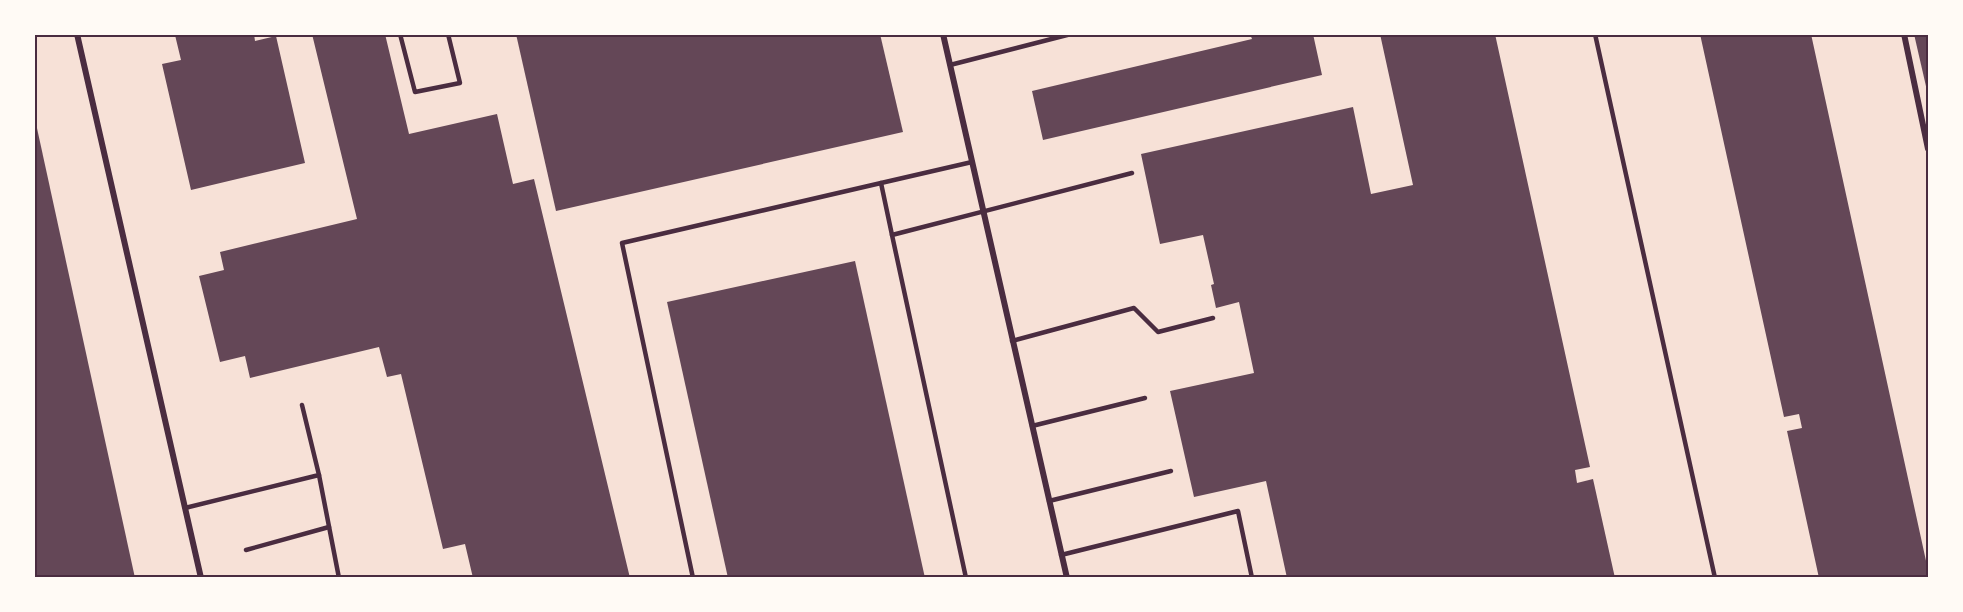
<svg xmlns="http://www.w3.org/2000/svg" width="1963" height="612" font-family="Lora,serif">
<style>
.building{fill:#644757}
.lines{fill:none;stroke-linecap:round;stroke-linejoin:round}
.service{stroke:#4a2c40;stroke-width:4.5}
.minor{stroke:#4a2c40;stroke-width:6}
.neatline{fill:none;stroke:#4a2c40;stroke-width:2}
</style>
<rect width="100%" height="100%" fill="#f7e1d7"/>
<g class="building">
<path d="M 254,34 L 255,41 L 276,36 L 305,163 L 191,190 L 162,64 L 181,60 L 175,35 Z"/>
<path d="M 312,34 L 385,34 L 409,134 L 497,114 L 513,184 L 534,179 L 630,578 L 473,578 L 465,544 L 443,549 L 401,374 L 387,377 L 379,347 L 250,378 L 245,356 L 220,362 L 199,276 L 224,270 L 220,252 L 357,219 Z"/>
<path d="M 516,34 L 880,34 L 903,132 L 556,211 Z"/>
<path d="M 1250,34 L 1313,34 L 1322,75 L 1043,140 L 1032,91 L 1252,39 Z"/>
<path d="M 1380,34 L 1495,34 L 1590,467 L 1575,470 L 1577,483 L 1593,479 L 1615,578 L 1287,578 L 1266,481 L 1194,497 L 1170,391 L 1254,373 L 1239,302 L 1216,308 L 1211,285 L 1214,284 L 1203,235 L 1160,244 L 1141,154 L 1353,107 L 1371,194 L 1413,185 Z"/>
<path d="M 1700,34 L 1811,34 L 1928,570 L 1928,578 L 1819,578 L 1787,431 L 1802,428 L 1799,414 L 1784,417 Z"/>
<path d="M 1914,34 L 1928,34 L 1928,95 Z"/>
<path d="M 34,119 L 35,119 L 135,578 L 34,578 Z"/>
<path d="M 855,261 L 925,578 L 728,578 L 667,302 Z"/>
</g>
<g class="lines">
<g class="service">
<path d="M 400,34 L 415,92 L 460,83 L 448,34"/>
<path d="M 1595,34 L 1715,578"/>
<path d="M 950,65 L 1071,34"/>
<path d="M 892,235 L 881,183 L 972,162"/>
<path d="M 1012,341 L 1134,308 L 1158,332 L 1213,318"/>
<path d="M 1032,426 L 1145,398"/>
<path d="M 319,475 L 339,578"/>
<path d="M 1049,501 L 1171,471"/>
<path d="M 185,508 L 319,475 L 302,405"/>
<path d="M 246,550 L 329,527"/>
<path d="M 1061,555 L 1238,511 L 1252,578"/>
<path d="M 693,578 L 622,243 L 881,183"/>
<path d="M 966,578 L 892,235 L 1132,173"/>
</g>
<g class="minor">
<path d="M 77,34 L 201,578"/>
<path d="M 943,34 L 1067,578"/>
<path d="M 1904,34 L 1928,149"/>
</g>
</g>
<rect width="1963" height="612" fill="none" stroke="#fffaf5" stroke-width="72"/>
<rect x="36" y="36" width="1891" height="540" class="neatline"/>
</svg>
